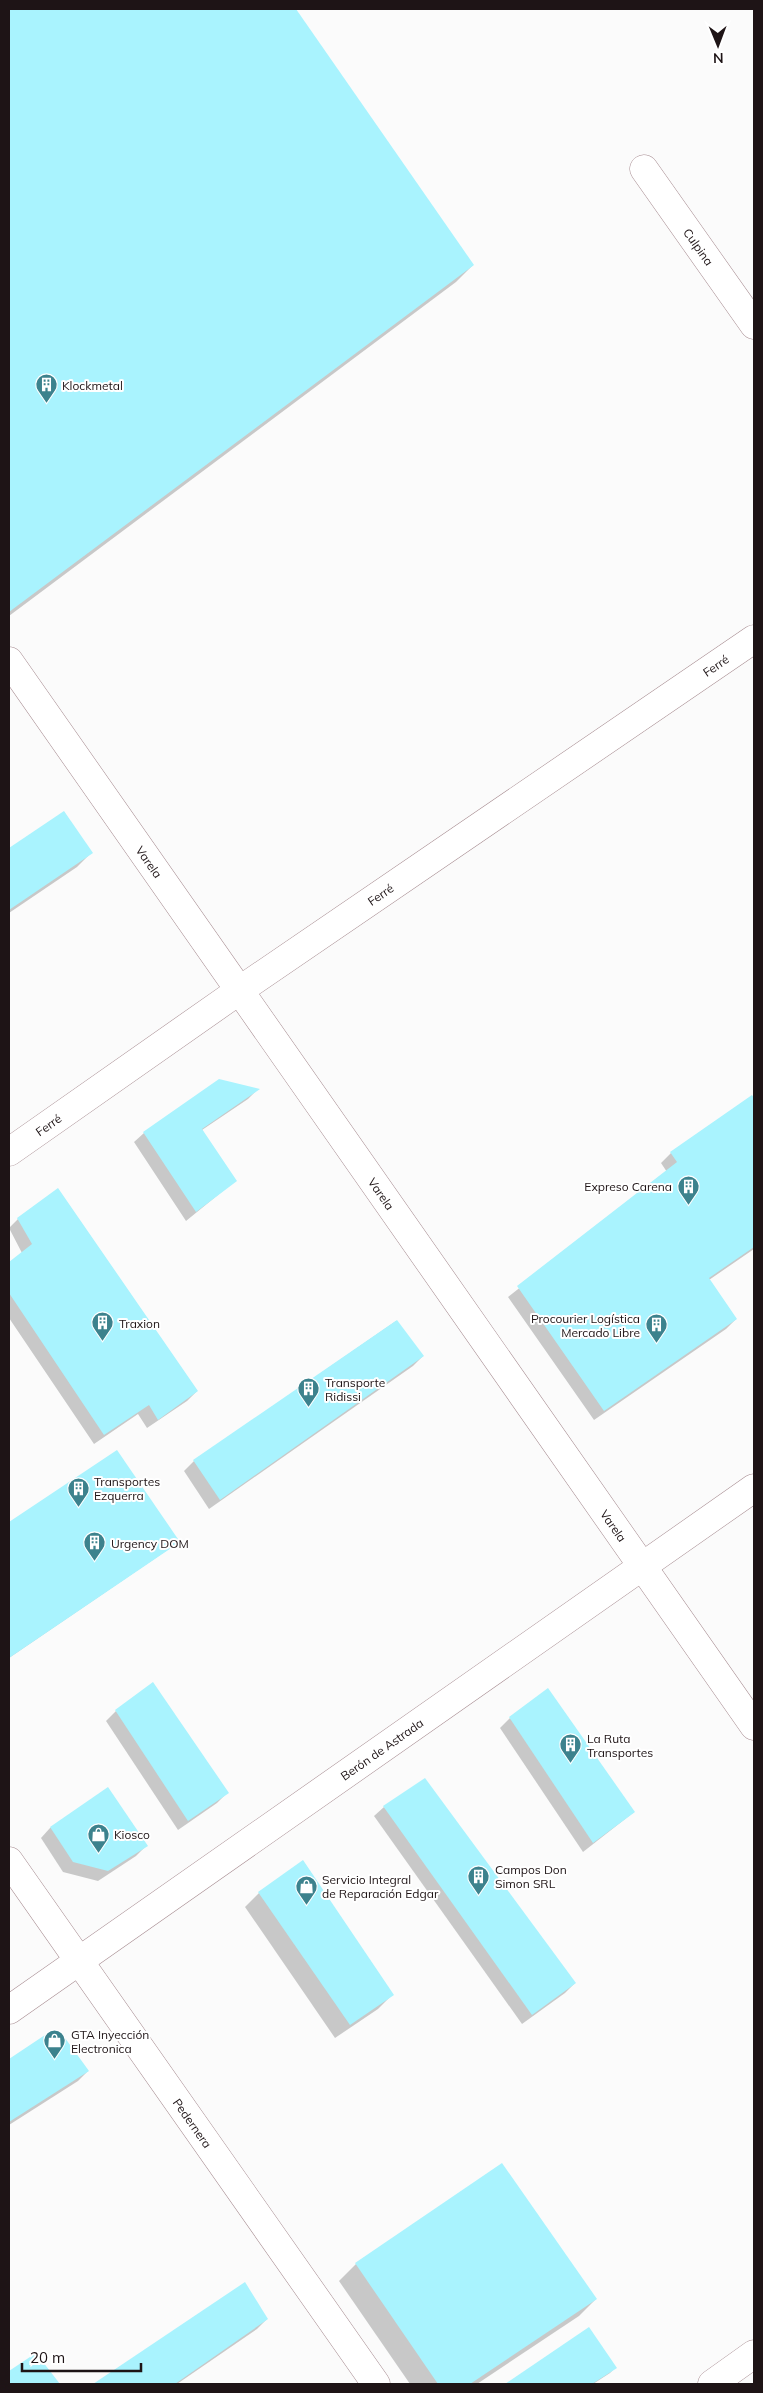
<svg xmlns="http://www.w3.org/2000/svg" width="763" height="2393" font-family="Mulish,sans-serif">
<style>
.shadow{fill:#0003}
.building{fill:#a9f3fe}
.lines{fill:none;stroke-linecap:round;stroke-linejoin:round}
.street-casing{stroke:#a78c91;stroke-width:29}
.secondary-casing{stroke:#a78c91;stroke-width:29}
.street{stroke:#fff;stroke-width:28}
.secondary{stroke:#fff;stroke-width:28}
.labels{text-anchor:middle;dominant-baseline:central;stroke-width:4;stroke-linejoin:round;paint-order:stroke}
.street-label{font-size:12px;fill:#1e1416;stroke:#fff}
.poi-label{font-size:12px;fill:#1e1416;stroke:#fff;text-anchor:start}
</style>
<rect width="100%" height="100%" fill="#fbfbfb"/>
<g class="shadow">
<path d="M 9,9 L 295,9 L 473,265 L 456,282 L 9,616 Z"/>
<path d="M 64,812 L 91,853 L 77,867 L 9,913 L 9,849 Z"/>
<path d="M 257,1090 L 248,1099 L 202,1130 L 235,1181 L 186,1221 L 134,1142 L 144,1133 Z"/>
<path d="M 752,1097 L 754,1100 L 754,1249 L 709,1280 L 736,1319 L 726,1329 L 594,1420 L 508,1297 L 667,1172 L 661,1163 L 671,1153 Z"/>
<path d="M 18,1219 L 197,1391 L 187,1401 L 147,1428 L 138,1414 L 94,1444 L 9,1318 L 9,1264 L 22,1253 L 9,1228 Z"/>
<path d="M 396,1321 L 423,1356 L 413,1366 L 209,1509 L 184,1471 L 194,1461 Z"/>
<path d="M 117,1452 L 179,1542 L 9,1658 L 9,1523 Z"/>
<path d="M 116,1711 L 227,1793 L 217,1803 L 178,1830 L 106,1721 Z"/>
<path d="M 510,1718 L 634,1812 L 583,1852 L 500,1728 Z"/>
<path d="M 107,1789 L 146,1846 L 136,1856 L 98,1881 L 63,1872 L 41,1838 L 50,1828 Z"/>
<path d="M 384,1807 L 575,1983 L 565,1993 L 522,2024 L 374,1816 Z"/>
<path d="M 303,1861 L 392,1995 L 378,2009 L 335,2038 L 245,1907 L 259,1893 Z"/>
<path d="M 45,2037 L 88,2071 L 78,2081 L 9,2125 L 9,2061 Z"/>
<path d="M 356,2264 L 596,2299 L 579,2316 L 477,2384 L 410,2384 L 339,2281 Z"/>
<path d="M 245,2284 L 267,2319 L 257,2329 L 177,2384 L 96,2384 Z"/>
<path d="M 589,2329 L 615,2368 L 610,2373 L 593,2384 L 507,2384 Z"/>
<path d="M 36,2354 L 58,2384 L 9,2384 L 9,2373 Z"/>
</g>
<g class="building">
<path d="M 9,9 L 296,9 L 474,265 L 9,612 Z"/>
<path d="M 64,811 L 93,853 L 9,910 L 9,848 Z"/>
<path d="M 219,1079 L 260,1089 L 202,1129 L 237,1181 L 196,1212 L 143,1132 Z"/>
<path d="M 752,1095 L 754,1098 L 754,1247 L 709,1278 L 737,1319 L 604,1411 L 517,1286 L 677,1162 L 670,1152 Z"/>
<path d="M 58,1188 L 198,1391 L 158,1420 L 149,1405 L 104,1435 L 9,1293 L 9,1262 L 32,1244 L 17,1218 Z"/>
<path d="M 397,1320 L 424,1356 L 220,1500 L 193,1460 Z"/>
<path d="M 117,1450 L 180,1542 L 9,1658 L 9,1522 Z"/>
<path d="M 153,1682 L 229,1793 L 188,1821 L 115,1710 Z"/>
<path d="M 548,1688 L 635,1812 L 593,1843 L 509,1717 Z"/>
<path d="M 425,1778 L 576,1983 L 532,2015 L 383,1806 Z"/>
<path d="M 108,1787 L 148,1846 L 108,1871 L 73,1862 L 50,1827 Z"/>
<path d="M 303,1860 L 394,1995 L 350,2025 L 258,1892 Z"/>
<path d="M 45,2035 L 65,2038 L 89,2071 L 9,2122 L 9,2059 Z"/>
<path d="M 502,2163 L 597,2299 L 470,2384 L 438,2384 L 355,2263 Z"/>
<path d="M 245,2282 L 268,2319 L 175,2384 L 93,2384 Z"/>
<path d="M 589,2327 L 617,2368 L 592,2384 L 505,2384 Z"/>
<path d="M 36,2353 L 60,2384 L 9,2384 L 9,2371 Z"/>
</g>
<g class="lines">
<defs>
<g id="street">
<path id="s1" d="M 644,169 L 754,325"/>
<path id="s2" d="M 9,661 L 754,1726"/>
<path id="s3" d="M 9,1152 L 240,990 L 754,639"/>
<path id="s4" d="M 9,1861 L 376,2384"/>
<path id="s5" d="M 9,2010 L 754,1488"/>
</g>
<path id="secondary" d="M 712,2384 L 754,2354"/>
</defs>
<use href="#street" class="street-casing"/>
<use href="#secondary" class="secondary-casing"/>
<use href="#street" class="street"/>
<use href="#secondary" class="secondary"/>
</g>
<defs>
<symbol id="building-pin" viewBox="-11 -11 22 30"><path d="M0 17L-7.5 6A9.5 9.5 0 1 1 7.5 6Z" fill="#3c828d" stroke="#fff"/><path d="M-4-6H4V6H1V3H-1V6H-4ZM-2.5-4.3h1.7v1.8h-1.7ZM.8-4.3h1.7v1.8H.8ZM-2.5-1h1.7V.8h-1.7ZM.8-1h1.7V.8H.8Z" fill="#fff"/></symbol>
<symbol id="shop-pin" viewBox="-11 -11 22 30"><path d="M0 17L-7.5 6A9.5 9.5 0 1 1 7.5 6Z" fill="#3c828d" stroke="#fff"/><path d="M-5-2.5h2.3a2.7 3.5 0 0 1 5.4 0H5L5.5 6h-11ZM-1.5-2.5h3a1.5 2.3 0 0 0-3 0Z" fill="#fff"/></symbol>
</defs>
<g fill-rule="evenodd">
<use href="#building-pin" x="34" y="372" width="25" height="34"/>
<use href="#building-pin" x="676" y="1174" width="25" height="34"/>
<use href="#building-pin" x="90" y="1310" width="25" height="34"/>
<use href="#building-pin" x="644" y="1312" width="25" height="34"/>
<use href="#building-pin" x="296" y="1376" width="25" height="34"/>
<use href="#building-pin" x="66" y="1476" width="25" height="34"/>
<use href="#building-pin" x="82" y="1530" width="25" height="34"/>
<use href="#building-pin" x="558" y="1732" width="25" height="34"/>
<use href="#shop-pin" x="86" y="1822" width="25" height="34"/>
<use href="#building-pin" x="466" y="1864" width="25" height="34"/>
<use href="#shop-pin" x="294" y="1874" width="25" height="34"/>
<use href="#shop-pin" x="42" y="2028" width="25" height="34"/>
</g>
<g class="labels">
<g class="street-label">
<text stroke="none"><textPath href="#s1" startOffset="95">Culpina</textPath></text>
<text stroke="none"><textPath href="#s3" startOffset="858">Ferré</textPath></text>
<text stroke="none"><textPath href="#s2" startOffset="245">Varela</textPath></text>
<text stroke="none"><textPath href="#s3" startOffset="452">Ferré</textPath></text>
<text stroke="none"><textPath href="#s3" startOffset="48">Ferré</textPath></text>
<text stroke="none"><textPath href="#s2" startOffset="650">Varela</textPath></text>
<text stroke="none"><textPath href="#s2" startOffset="1055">Varela</textPath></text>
<text stroke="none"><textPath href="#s5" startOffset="455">Berón de Astrada</textPath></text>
<text stroke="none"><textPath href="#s4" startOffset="320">Pedernera</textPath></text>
</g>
<g class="poi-label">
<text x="62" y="385">Klockmetal</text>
<text x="672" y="1186" text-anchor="end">Expreso Carena</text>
<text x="640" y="1318" text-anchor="end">Procourier Logística<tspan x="640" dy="14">Mercado Libre</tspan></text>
<text x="119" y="1323">Traxion</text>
<text x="325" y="1382">Transporte<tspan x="325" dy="14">Ridissi</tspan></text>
<text x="94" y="1481">Transportes<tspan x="94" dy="14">Ezquerra</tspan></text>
<text x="111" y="1543">Urgency DOM</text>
<text x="587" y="1738">La Ruta<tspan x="587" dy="14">Transportes</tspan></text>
<text x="114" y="1834">Kiosco</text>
<text x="495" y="1869">Campos Don<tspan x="495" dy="14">Simon SRL</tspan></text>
<text x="322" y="1879">Servicio Integral<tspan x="322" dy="14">de Reparación Edgar</tspan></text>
<text x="71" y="2034">GTA Inyección<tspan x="71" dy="14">Electronica</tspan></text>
</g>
</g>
<rect width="763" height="2393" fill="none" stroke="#1e1416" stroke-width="20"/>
<g transform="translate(718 45) rotate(179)" stroke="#ffffff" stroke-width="4" paint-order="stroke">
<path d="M0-4L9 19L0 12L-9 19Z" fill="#1e1416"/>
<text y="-8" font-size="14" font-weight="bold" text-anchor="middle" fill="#1e1416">N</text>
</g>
<path d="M22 2363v8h119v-8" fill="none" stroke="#1e1416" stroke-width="2.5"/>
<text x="30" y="2363" font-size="15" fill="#1e1416" stroke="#ffffff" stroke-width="4" paint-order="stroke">20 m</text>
</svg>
